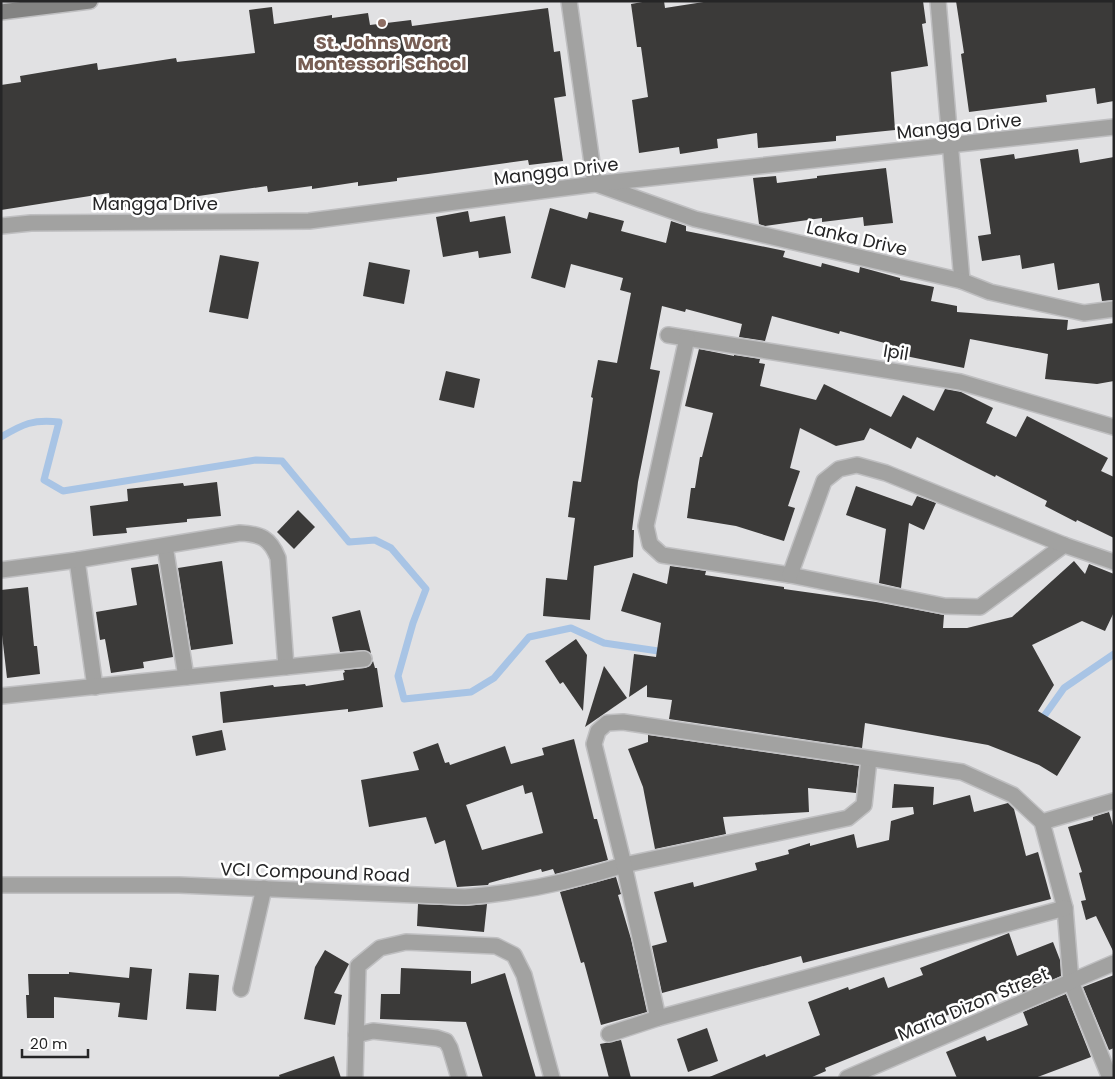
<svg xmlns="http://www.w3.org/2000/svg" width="1115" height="1079" font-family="Poppins,sans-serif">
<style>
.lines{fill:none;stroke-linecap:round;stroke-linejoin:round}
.stream{stroke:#a8c4e5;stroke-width:7}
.building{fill:#3b3a39;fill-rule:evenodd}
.street-casing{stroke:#bfbfc1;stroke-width:18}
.secondary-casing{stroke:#bfbfc1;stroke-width:18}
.street{stroke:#a2a2a1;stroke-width:15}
.secondary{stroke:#838382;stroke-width:15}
.education-dot{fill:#8d6e63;stroke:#fff;stroke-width:2}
.labels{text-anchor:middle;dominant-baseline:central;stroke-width:5;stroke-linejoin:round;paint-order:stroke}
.education-label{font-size:18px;font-weight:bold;fill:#785e54;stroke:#fff}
.street-label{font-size:18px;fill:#252526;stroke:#fff}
</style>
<rect width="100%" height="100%" fill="#e1e1e3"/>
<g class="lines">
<g class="stream">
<path d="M 1,437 C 23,424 33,419 59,422 L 44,480 L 63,491 L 256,460 L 282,461 L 349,542 L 375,540 L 391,548 L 426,589 L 413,623 L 398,676 L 404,699 L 471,692 L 494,678 L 529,637 L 571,628 L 604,643 L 665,652"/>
<path d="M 1039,718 L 1042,719 L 1064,688 L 1114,654"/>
</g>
</g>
<g class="building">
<path d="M 648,1 L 664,1 L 665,8 L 710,1 L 923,1 L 926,23 L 922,24 L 928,66 L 891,72 L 895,130 L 836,136 L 836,141 L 758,148 L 757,133 L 717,139 L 718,148 L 680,154 L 679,147 L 639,153 L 632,100 L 648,97 L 641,47 L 637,47 L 631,4 Z"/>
<path d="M 956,1 L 1114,1 L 1114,101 L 1097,104 L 1095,88 L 1046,95 L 1047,102 L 969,112 L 961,54 L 964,53 Z"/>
<path d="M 272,7 L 274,24 L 332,15 L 332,18 L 368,13 L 370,25 L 411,20 L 412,26 L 548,8 L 554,52 L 560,51 L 566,96 L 554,98 L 563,161 L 529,165 L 528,160 L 428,174 L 428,172 L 428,174 L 397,178 L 397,181 L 358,186 L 358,182 L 312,189 L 312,186 L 268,192 L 267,186 L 111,209 L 109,193 L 1,210 L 1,85 L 21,82 L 20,76 L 97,63 L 98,70 L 176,58 L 177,62 L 255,53 L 249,10 Z"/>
<path d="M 1078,149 L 1080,163 L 1114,157 L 1114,300 L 1102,301 L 1099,283 L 1058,290 L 1054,263 L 1022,269 L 1020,255 L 982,261 L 978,236 L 991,234 L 980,159 L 1014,154 L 1015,159 Z"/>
<path d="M 886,168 L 893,223 L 864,226 L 863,217 L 822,222 L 822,218 L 765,226 L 759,224 L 753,178 L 776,176 L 777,183 L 817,178 L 817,176 Z"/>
<path d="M 550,208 L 587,219 L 589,212 L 624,221 L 621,231 L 666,243 L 671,221 L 686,226 L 686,231 L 785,251 L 783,257 L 821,267 L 822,263 L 859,273 L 860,267 L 900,278 L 900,280 L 934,287 L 931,301 L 957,306 L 957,312 L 1068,320 L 1067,330 L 1114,323 L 1114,381 L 1097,384 L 1045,379 L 1048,354 L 970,339 L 964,368 L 891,353 L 892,345 L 840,331 L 839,334 L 772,316 L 765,341 L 739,337 L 742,324 L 686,309 L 685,312 L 662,306 L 650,369 L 660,371 L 638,482 L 632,530 L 634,530 L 633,557 L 594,566 L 590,620 L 543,616 L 546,578 L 567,580 L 575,518 L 568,517 L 573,481 L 581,482 L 593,398 L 591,397 L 598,360 L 617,363 L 631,293 L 620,290 L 623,278 L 571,264 L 565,288 L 531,278 Z"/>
<path d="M 468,211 L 470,222 L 505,216 L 511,253 L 479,258 L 478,251 L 443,257 L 436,217 Z"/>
<path d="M 220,255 L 259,262 L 248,319 L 209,312 Z"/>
<path d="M 369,262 L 410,270 L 404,304 L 363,296 Z"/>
<path d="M 699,349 L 734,356 L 734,355 L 760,359 L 759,363 L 765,364 L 760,386 L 816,400 L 824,384 L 891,417 L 903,395 L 934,411 L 945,389 L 961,392 L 993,408 L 986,423 L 1016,437 L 1027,416 L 1108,458 L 1101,471 L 1114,477 L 1114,538 L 1077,520 L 1076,522 L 1045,506 L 1047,501 L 996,475 L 995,477 L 967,463 L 917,437 L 911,449 L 870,428 L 864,440 L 836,446 L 800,428 L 790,468 L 800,471 L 788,506 L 795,508 L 784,541 L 736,526 L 687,518 L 691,488 L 695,488 L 700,457 L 702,457 L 713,413 L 685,406 Z"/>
<path d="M 446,371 L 480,379 L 474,408 L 439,400 Z"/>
<path d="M 217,482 L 221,516 L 187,519 L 187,522 L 126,528 L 127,533 L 93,536 L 90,506 L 128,501 L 127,489 L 183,483 L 184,486 Z"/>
<path d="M 856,486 L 912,506 L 917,496 L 936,503 L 924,530 L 909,523 L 901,588 L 879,583 L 886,529 L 846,515 Z"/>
<path d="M 298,510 L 315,527 L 294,549 L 277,532 Z"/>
<path d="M 222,561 L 233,644 L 191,650 L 178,568 Z"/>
<path d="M 1074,561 L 1085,574 L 1089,564 L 1114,574 L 1114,612 L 1105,631 L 1082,621 L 1032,645 L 1054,685 L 1038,711 L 1081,737 L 1057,776 L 1039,765 L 988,745 L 865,723 L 862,748 L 669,719 L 672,700 L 647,697 L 647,685 L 629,697 L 634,654 L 656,657 L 661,623 L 621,611 L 633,573 L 667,584 L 670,566 L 706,571 L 705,575 L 784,587 L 784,589 L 876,602 L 944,615 L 943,628 L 967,628 L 1012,617 Z"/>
<path d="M 158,564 L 173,657 L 143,662 L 144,668 L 111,673 L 105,639 L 100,640 L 96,612 L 137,605 L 131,568 Z"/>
<path d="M 28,587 L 34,646 L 37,646 L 40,674 L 7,678 L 1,626 L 1,590 Z"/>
<path d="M 360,610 L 371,653 L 364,650 L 340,652 L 332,617 Z"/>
<path d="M 576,639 L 587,655 L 583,711 L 563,682 L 560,684 L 545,661 Z"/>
<path d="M 373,661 L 375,668 L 377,668 L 383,707 L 348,712 L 348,709 L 223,723 L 220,692 L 273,685 L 274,687 L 305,684 L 306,686 L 344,680 L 343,673 L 345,672 L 344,670 L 365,668 L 370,666 Z"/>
<path d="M 604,666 L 627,698 L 585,727 Z"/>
<path d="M 222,730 L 226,750 L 196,756 L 192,736 Z"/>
<path d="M 648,735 L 859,766 L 856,793 L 808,788 L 809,812 L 723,817 L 726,834 L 655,849 L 643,787 L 628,749 L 648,742 Z"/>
<path d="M 574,739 L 594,819 L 597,819 L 608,860 L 555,874 L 553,869 L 542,872 L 541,869 L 489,883 L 488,885 L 457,887 L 445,840 L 435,844 L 426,817 L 369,827 L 361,780 L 419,770 L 413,752 L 438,743 L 445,763 L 449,762 L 450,765 L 505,746 L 511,764 L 544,755 L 542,748 ZM 523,785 L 525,794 L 532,792 L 543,833 L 482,850 L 466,805 Z"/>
<path d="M 894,784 L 934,787 L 933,805 L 970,795 L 974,812 L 1008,803 L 1014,809 L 1026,856 L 1038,852 L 1051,899 L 803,963 L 801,956 L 662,993 L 652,946 L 667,942 L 654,892 L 693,882 L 694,887 L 757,870 L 755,863 L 789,854 L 788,850 L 810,843 L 810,846 L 854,834 L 857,848 L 889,840 L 891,821 L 914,814 L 913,807 L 892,808 Z"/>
<path d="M 1109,812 L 1114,829 L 1114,953 L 1096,916 L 1086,920 L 1081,901 L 1086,900 L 1079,873 L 1082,872 L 1068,827 L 1093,820 L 1093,817 Z"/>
<path d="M 616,877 L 621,894 L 618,895 L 631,939 L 647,1012 L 601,1025 L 584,962 L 581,963 L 560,892 Z"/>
<path d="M 418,904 L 465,906 L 487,904 L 484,932 L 417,926 Z"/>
<path d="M 1009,933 L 1017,956 L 1053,942 L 1060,960 L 1061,976 L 1017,995 L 1014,987 L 973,1003 L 973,1005 L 905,1032 L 906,1035 L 825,1068 L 826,1071 L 810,1078 L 707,1078 L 765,1054 L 766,1057 L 820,1035 L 808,1002 L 848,987 L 849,990 L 884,977 L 888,988 L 923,975 L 920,968 Z"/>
<path d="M 325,950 L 349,964 L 334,993 L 342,995 L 335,1025 L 304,1019 L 315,967 Z"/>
<path d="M 130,967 L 152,969 L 147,1020 L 118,1017 L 120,1003 L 54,997 L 54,1018 L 27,1018 L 26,995 L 29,995 L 28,974 L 69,974 L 69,972 L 129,978 Z"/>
<path d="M 401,968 L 471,971 L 471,984 L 505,973 L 536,1078 L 483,1078 L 466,1022 L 380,1019 L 381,994 L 400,994 Z"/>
<path d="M 189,973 L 219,975 L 216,1011 L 186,1009 Z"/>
<path d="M 1114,975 L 1114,1048 L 1109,1050 L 1083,987 Z"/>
<path d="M 1066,994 L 1091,1057 L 1035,1078 L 957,1078 L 946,1052 L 985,1036 L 987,1041 L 1028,1025 L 1023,1012 Z"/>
<path d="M 707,1028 L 718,1061 L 688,1072 L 677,1039 Z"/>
<path d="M 621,1040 L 631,1078 L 609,1078 L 600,1044 Z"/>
<path d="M 334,1056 L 341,1078 L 280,1078 L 279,1075 Z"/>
</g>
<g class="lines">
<defs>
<g id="street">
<path d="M 569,1 L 595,184"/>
<path d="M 938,1 L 962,281"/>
<path d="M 599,185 L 695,219 L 962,281 L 990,292 L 1084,313 L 1114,309"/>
<path d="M 1,226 L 31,223 L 309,221 L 595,184 L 1114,127"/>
<path d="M 668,335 L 960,382 L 1114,427"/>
<path d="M 687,338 L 646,526 L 650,544 L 662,555 L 790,575 L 944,606 L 980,607 L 1064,545"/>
<path d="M 165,546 L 186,677"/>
<path d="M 77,560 L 95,687"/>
<path d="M 1,570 L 77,560 L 240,533 C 261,534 270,538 278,558 L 286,667"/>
<path d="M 790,575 L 824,481 L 839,469 L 857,465 L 886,473 L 1064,545 L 1114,562"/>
<path d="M 1,696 L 364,659"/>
<path d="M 1042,822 L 1114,801"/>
<path d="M 1,885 L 179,885 L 465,897 C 519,893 573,881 624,865 L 848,818 L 864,805 L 869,759"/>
<path d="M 241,989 L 264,888"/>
<path d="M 658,1018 L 624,865 L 594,744 L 598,731 L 607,723 L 623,722 L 962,772 L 1013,795 L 1042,822 L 1065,908 L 1071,982 L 1110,1078"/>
<path d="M 609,1034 L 658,1018 L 1065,908"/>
<path d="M 356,1035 L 373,1031 L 437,1038 L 446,1041 L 450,1048 L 459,1078"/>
<path d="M 355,1078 L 358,966 L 380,948 L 406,942 L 496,946 L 514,955 L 524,975 L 552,1078"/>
<path d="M 847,1078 L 1114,963"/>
</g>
<path id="secondary" d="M 1,12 L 90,1"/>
</defs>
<use href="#street" class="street-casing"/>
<use href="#secondary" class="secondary-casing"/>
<use href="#street" class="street"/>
<use href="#secondary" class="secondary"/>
</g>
<circle class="education-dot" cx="382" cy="23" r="5"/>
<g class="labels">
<g class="education-label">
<text x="382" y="42">St. Johns Wort<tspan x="382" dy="21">Montessori School</tspan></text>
</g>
<g class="street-label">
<text transform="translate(959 126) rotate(-6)">Mangga Drive</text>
<text transform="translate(556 171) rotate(-7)">Mangga Drive</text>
<text x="155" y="203">Mangga Drive</text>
<text transform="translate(857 238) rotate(13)">Lanka Drive</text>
<text transform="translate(896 352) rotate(9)">Ipil</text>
<text transform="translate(315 872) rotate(2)">VCI Compound Road</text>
<text transform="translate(973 1004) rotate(-23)">Maria Dizon Street</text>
</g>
</g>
<rect width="1115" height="1079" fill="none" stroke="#252526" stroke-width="5"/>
<path d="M22 1049v8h66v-8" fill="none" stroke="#252526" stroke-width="2.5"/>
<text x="30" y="1049" font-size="15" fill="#252526" stroke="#ffffff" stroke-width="4" paint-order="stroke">20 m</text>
</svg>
